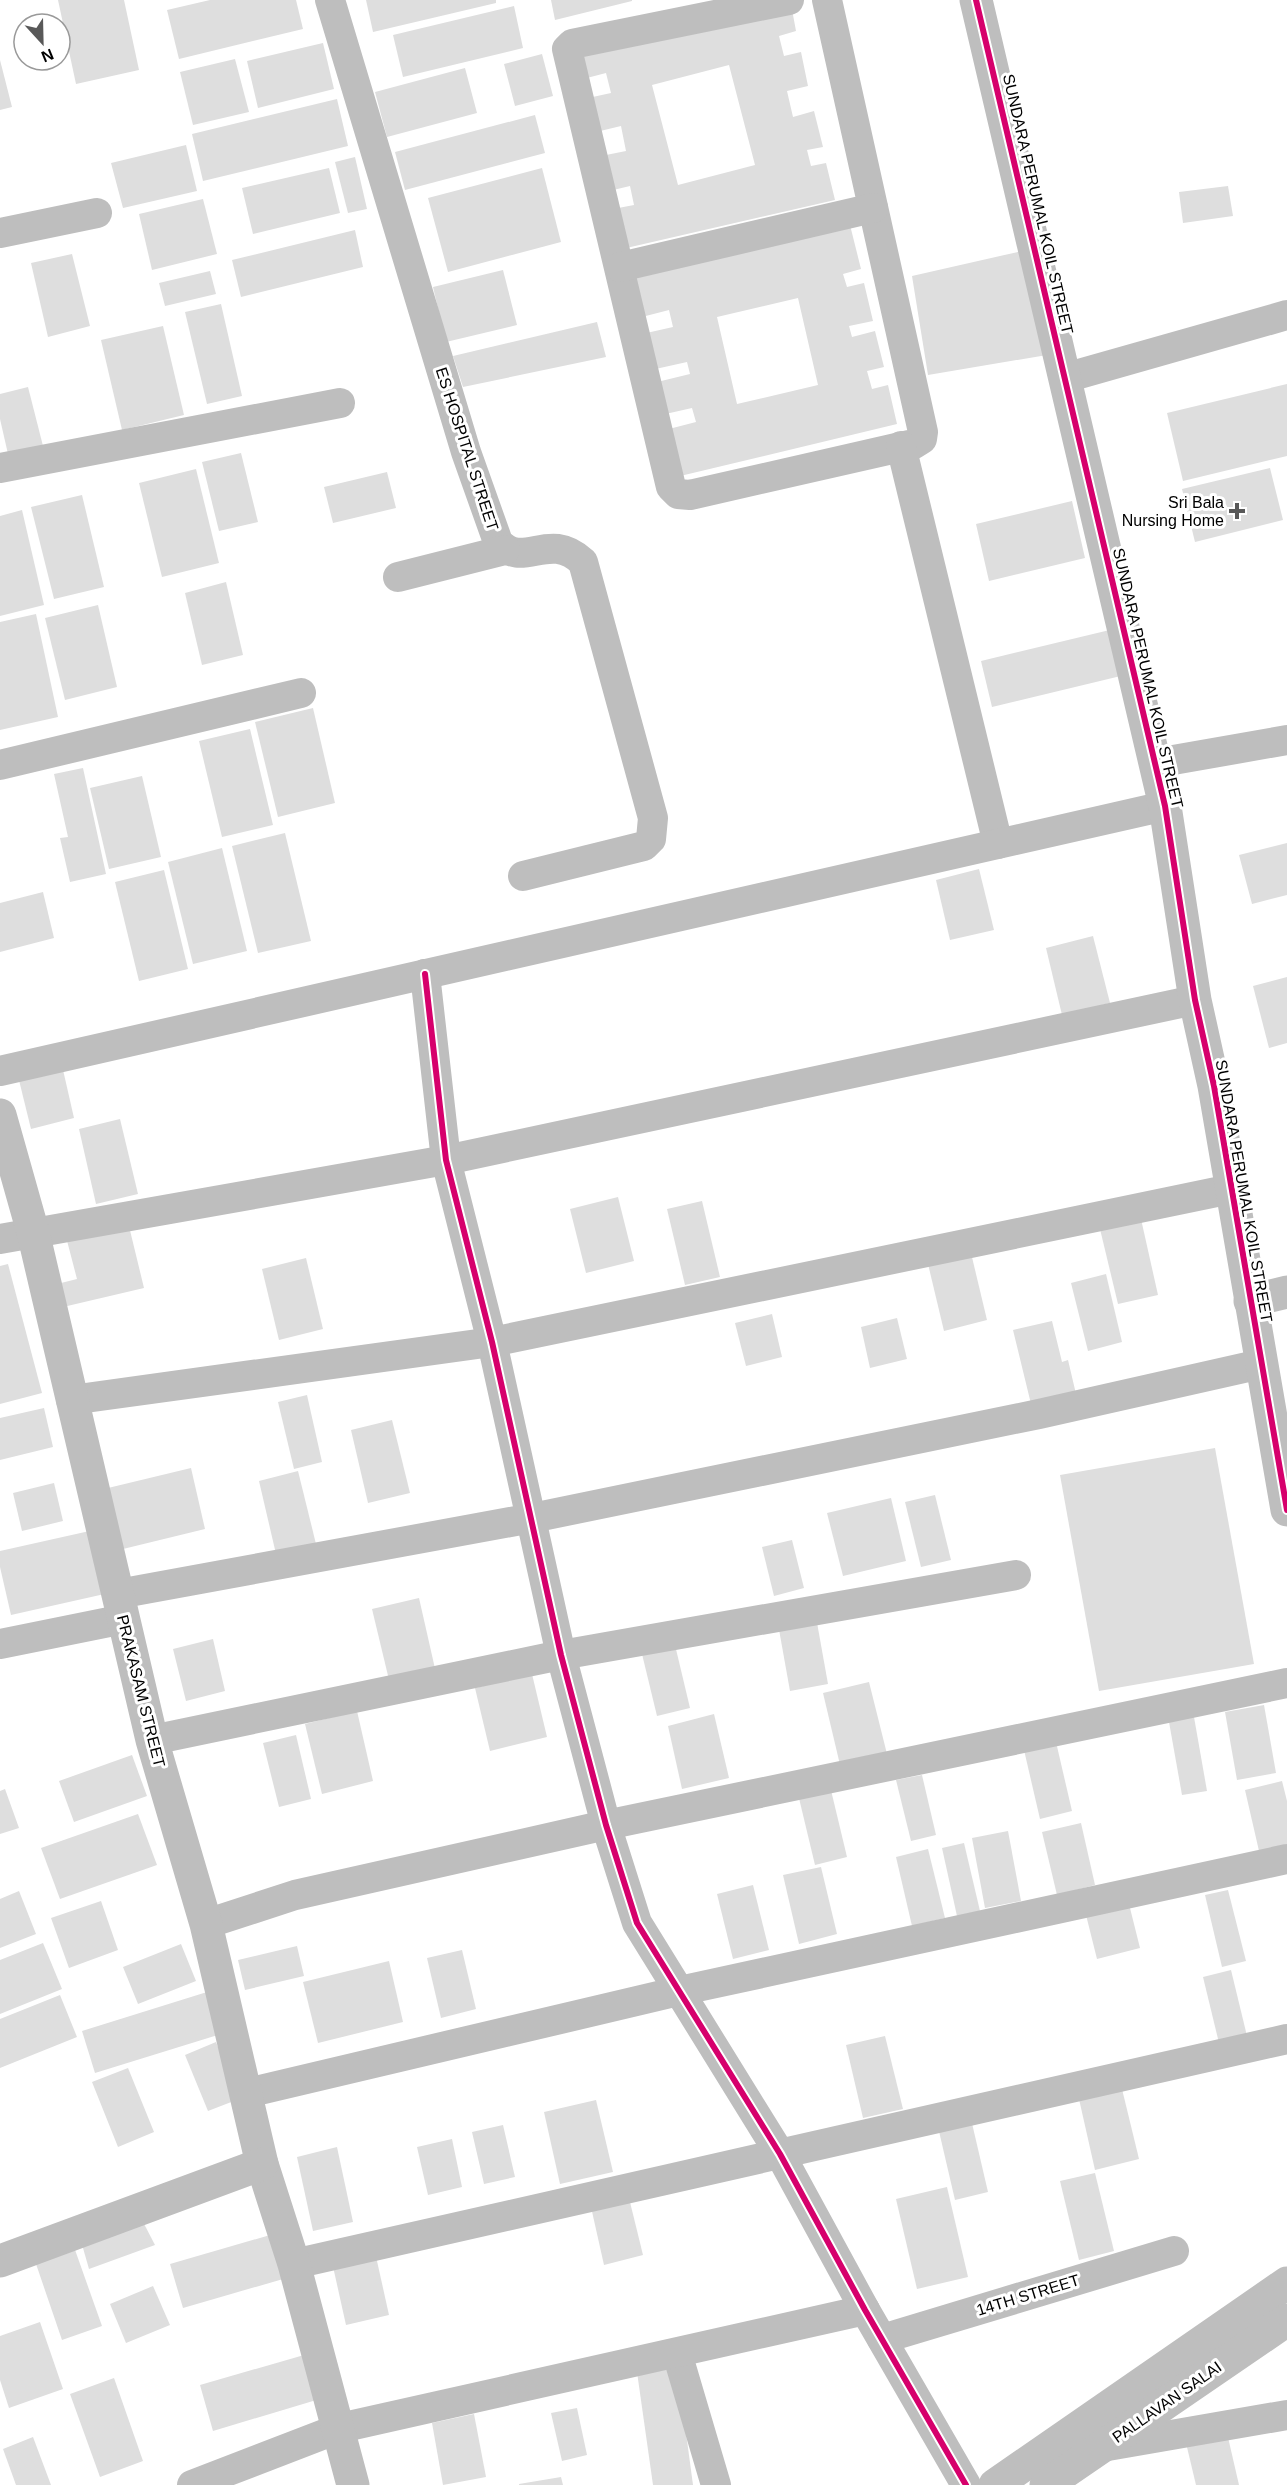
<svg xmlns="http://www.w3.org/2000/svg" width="1287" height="2485" font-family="Arial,sans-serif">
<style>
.building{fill:#dedede;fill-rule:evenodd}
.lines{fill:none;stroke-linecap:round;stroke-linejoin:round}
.minor{stroke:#bebebe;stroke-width:30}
.tertiary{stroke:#bebebe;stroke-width:33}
.cycleway-casing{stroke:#fff;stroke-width:10}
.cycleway{stroke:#d6006c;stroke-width:6}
.poi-dot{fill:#595959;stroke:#fff;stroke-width:2}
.labels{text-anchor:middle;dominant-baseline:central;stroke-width:6;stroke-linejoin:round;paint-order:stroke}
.street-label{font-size:16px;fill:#000;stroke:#fff}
.poi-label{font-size:16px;fill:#000;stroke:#fff;text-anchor:end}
</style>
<rect width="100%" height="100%" fill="#fff"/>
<g class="building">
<path d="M 58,0 L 124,0 L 139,70 L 76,84 Z"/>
<path d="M 210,0 L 296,0 L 303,29 L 179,59 L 167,10 Z"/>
<path d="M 366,0 L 496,0 L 496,3 L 373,32 Z"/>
<path d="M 551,0 L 632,0 L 632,1 L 555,20 Z"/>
<path d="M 791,4 L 796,31 L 779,36 L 784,56 L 801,52 L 808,86 L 787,91 L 793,117 L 814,111 L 823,147 L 807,150 L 811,166 L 826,163 L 835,200 L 622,249 L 613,209 L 634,205 L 630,186 L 609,191 L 601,156 L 626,151 L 621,126 L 596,132 L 588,98 L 611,93 L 606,73 L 583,79 L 575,46 ZM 729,65 L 755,165 L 678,185 L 652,85 Z"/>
<path d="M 514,6 L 523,48 L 403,77 L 393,35 Z"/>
<path d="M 323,43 L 334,89 L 258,108 L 247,61 Z"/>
<path d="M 542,54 L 553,96 L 515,106 L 504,64 Z"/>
<path d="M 235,59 L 249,112 L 193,125 L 180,72 Z"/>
<path d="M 0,60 L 12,107 L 0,110 Z"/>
<path d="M 465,68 L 477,113 L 387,137 L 375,92 Z"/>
<path d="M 337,99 L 348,146 L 203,181 L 192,134 Z"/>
<path d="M 535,115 L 545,153 L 405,190 L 395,152 Z"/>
<path d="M 186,145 L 197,191 L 123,208 L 111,163 Z"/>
<path d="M 355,157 L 367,209 L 348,213 L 335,162 Z"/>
<path d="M 329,168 L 340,213 L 253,234 L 242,188 Z"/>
<path d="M 542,168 L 561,242 L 448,272 L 428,198 Z"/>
<path d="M 1228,186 L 1233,216 L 1183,223 L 1179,192 Z"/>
<path d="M 203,199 L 217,254 L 152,270 L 139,214 Z"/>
<path d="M 850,225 L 861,269 L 843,274 L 847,287 L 864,283 L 873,321 L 849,326 L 852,337 L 875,331 L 884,367 L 867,371 L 872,389 L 888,385 L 897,424 L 676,477 L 665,430 L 696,422 L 692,408 L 661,415 L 653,383 L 690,374 L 687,362 L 651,370 L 642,334 L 673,327 L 669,310 L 638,318 L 628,279 ZM 798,298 L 818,385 L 737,404 L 717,317 Z"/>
<path d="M 355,230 L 363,267 L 241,297 L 232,260 Z"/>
<path d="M 1022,251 L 1047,355 L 928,375 L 912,276 Z"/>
<path d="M 72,254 L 90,326 L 48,337 L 31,263 Z"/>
<path d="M 503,270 L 517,325 L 446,342 L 433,287 Z"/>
<path d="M 210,271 L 216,294 L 165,306 L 159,283 Z"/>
<path d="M 221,304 L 242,396 L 207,404 L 185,312 Z"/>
<path d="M 597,322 L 606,357 L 463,387 L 453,356 Z"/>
<path d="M 163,326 L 184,415 L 122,430 L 101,340 Z"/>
<path d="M 1287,384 L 1287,456 L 1183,481 L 1167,413 Z"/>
<path d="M 28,387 L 43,446 L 8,454 L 0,419 L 0,394 Z"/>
<path d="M 241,453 L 258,522 L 219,531 L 202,462 Z"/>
<path d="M 1270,468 L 1283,520 L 1195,542 L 1182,489 Z"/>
<path d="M 196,469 L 219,563 L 162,577 L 139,483 Z"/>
<path d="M 387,472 L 396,508 L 333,523 L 324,487 Z"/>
<path d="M 82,495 L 104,587 L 54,599 L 31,507 Z"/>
<path d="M 1072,501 L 1085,558 L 989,581 L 976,524 Z"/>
<path d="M 22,510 L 44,605 L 0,616 L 0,516 Z"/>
<path d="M 226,582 L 243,655 L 202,665 L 185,593 Z"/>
<path d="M 98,605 L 117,687 L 65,700 L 45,618 Z"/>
<path d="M 36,614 L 58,717 L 0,730 L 0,622 Z"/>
<path d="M 1118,628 L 1129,674 L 992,707 L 981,661 Z"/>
<path d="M 313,708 L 335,803 L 278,817 L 255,722 Z"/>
<path d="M 250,729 L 273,825 L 222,837 L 199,741 Z"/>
<path d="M 83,768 L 106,874 L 70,882 L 60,838 L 68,837 L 54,774 Z"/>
<path d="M 142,776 L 161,857 L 109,869 L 90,788 Z"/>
<path d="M 285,833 L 311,941 L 258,953 L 232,846 Z"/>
<path d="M 1287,843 L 1287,895 L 1252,904 L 1239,855 Z"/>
<path d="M 222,848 L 247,951 L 193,964 L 168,862 Z"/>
<path d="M 979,869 L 994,930 L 950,940 L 936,880 Z"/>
<path d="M 164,870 L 188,969 L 139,981 L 115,882 Z"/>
<path d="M 43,892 L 54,938 L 0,952 L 0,903 Z"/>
<path d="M 1093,936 L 1110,1003 L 1062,1015 L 1046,948 Z"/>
<path d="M 1287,977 L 1287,1043 L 1269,1048 L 1253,986 Z"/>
<path d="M 61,1061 L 74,1118 L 31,1129 L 17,1072 Z"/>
<path d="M 120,1119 L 138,1194 L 96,1204 L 79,1129 Z"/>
<path d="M 618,1197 L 634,1261 L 586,1273 L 570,1209 Z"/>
<path d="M 702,1201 L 720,1277 L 685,1285 L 667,1209 Z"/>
<path d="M 127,1218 L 144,1288 L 63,1307 L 57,1284 L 77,1279 L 65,1233 Z"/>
<path d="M 1141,1219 L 1158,1295 L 1118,1304 L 1100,1229 Z"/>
<path d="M 971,1253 L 987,1320 L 944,1331 L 928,1264 Z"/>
<path d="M 306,1258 L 323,1329 L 279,1340 L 262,1269 Z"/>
<path d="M 8,1264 L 42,1393 L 0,1404 L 0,1266 Z"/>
<path d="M 1106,1274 L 1122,1342 L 1088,1351 L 1071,1283 Z"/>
<path d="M 772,1314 L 782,1357 L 746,1366 L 735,1323 Z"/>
<path d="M 897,1318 L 907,1359 L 870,1368 L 861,1327 Z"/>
<path d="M 1052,1321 L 1062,1362 L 1068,1360 L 1076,1394 L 1031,1404 L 1013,1330 Z"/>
<path d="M 307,1395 L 322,1462 L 294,1469 L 278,1402 Z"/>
<path d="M 44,1408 L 53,1447 L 0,1460 L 0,1418 Z"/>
<path d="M 392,1420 L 410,1493 L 368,1503 L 351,1430 Z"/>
<path d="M 1215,1448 L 1254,1664 L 1099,1691 L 1060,1475 Z"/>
<path d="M 191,1468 L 205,1529 L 123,1549 L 108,1488 Z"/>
<path d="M 298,1471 L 316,1544 L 276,1554 L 259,1481 Z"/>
<path d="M 54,1483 L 63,1521 L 22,1531 L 13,1493 Z"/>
<path d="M 935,1495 L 951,1560 L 921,1567 L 905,1502 Z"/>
<path d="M 891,1498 L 906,1561 L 843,1576 L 827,1513 Z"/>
<path d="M 94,1530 L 109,1593 L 11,1615 L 0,1567 L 0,1551 Z"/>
<path d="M 792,1540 L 804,1588 L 774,1596 L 762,1547 Z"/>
<path d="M 419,1598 L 436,1673 L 390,1684 L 372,1609 Z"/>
<path d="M 816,1617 L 828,1684 L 790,1691 L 778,1624 Z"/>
<path d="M 213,1639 L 225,1691 L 186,1701 L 173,1649 Z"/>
<path d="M 675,1645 L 690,1708 L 657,1716 L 642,1654 Z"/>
<path d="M 532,1674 L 547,1737 L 490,1751 L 475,1688 Z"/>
<path d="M 869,1682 L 888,1758 L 841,1769 L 823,1693 Z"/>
<path d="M 1264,1705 L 1276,1773 L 1237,1780 L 1225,1712 Z"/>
<path d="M 357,1711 L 373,1781 L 322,1794 L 305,1724 Z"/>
<path d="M 714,1714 L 729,1778 L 682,1789 L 668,1726 Z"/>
<path d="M 1194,1717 L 1207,1791 L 1182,1795 L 1169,1722 Z"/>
<path d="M 296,1735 L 311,1799 L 279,1807 L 263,1743 Z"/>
<path d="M 1056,1742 L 1072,1811 L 1040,1819 L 1024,1750 Z"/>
<path d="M 132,1755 L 147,1796 L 74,1822 L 59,1781 Z"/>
<path d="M 922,1775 L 936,1835 L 911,1841 L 896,1780 Z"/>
<path d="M 1282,1781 L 1287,1801 L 1287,1844 L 1259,1851 L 1245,1790 Z"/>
<path d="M 830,1786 L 847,1857 L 815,1865 L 798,1794 Z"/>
<path d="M 5,1789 L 19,1828 L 0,1834 L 0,1791 Z"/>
<path d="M 138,1814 L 157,1865 L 60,1899 L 41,1848 Z"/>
<path d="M 1081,1823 L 1095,1885 L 1057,1895 L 1042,1832 Z"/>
<path d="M 1008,1831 L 1021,1901 L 985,1908 L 972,1838 Z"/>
<path d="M 964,1843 L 980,1911 L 957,1916 L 942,1848 Z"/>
<path d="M 928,1849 L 945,1918 L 912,1926 L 896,1857 Z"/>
<path d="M 821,1867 L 837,1934 L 799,1944 L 783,1875 Z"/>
<path d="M 753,1885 L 769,1950 L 733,1959 L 717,1894 Z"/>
<path d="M 1228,1890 L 1246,1961 L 1222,1967 L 1205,1895 Z"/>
<path d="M 19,1891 L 36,1934 L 0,1948 L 0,1899 Z"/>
<path d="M 101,1901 L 118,1950 L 69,1968 L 51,1918 Z"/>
<path d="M 1129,1904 L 1140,1948 L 1097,1959 L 1086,1915 Z"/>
<path d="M 43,1943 L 62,1989 L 0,2014 L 0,1960 Z"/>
<path d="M 181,1944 L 196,1981 L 138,2004 L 123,1967 Z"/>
<path d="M 297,1946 L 304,1976 L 245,1990 L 238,1960 Z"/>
<path d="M 462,1950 L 476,2009 L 441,2018 L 427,1958 Z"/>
<path d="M 389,1961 L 403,2022 L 318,2043 L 303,1982 Z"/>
<path d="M 1231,1970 L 1247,2036 L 1219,2043 L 1203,1977 Z"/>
<path d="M 207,1992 L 221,2034 L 95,2073 L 82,2031 Z"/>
<path d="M 60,1995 L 77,2037 L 0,2068 L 0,2019 Z"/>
<path d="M 885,2036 L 903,2109 L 863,2118 L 846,2045 Z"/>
<path d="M 216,2042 L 239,2099 L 208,2111 L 185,2055 Z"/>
<path d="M 128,2068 L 154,2132 L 118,2147 L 92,2082 Z"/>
<path d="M 1122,2089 L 1139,2159 L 1095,2170 L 1079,2099 Z"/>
<path d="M 596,2100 L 613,2172 L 560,2184 L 544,2112 Z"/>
<path d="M 971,2119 L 988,2192 L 955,2200 L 938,2127 Z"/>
<path d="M 503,2125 L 515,2177 L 484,2184 L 472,2132 Z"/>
<path d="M 452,2139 L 462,2187 L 428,2195 L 417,2147 Z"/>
<path d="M 337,2147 L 353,2222 L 313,2231 L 297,2157 Z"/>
<path d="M 1095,2173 L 1114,2251 L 1079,2260 L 1060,2181 Z"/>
<path d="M 947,2187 L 968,2277 L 917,2289 L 896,2199 Z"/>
<path d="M 629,2198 L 643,2255 L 604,2265 L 591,2207 Z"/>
<path d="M 142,2220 L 155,2245 L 89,2269 L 81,2241 Z"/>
<path d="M 277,2233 L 290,2277 L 183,2308 L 170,2264 Z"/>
<path d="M 74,2247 L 102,2326 L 62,2340 L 35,2261 Z"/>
<path d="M 375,2252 L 389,2315 L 346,2325 L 332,2262 Z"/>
<path d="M 153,2286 L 170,2325 L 126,2343 L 110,2304 Z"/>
<path d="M 40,2322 L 63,2389 L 9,2408 L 0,2380 L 0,2336 Z"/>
<path d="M 311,2353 L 323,2398 L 213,2431 L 200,2385 Z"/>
<path d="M 677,2366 L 693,2485 L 653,2485 L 637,2372 Z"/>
<path d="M 114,2378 L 143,2461 L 100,2477 L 70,2394 Z"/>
<path d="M 577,2408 L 587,2455 L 562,2461 L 551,2413 Z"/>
<path d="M 474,2414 L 486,2477 L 443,2485 L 432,2423 Z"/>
<path d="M 1227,2433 L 1239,2485 L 1196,2485 L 1186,2443 Z"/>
<path d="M 33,2437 L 51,2485 L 16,2485 L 3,2449 Z"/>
<path d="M 561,2477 L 563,2485 L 519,2485 L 519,2484 Z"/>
</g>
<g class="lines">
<g class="minor">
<path d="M 330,0 L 466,452 L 498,542 C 524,571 548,529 583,562 L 653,818 L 651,839 L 644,846 L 523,876"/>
<path d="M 789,0 L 572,44 L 567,49 L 671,487 L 678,494 L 690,495 L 914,444 L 922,439 L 923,432 L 827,0"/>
<path d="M 0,233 L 97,213"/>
<path d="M 620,267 L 873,208"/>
<path d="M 1065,378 L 1287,315"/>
<path d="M 901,446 L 998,844"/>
<path d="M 0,468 L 340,403"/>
<path d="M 398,577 L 505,550"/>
<path d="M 1156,763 L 1287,740"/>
<path d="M 0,765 L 301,693"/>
<path d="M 425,974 L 446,1160 L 492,1342 L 561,1655 L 606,1825 L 637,1923 L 780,2154 L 865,2310 L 966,2485"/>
<path d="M 0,1071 L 1165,806"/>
<path d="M 0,1239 L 446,1160 L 1195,1000"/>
<path d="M 71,1400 L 492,1342 L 1231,1189"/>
<path d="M 118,1594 L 532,1518 L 1039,1414 L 1261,1364"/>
<path d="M 0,1644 L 124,1619"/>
<path d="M 152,1740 L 561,1655 L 1016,1575"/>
<path d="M 206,1924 L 295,1895 L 606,1825 L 1287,1683"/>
<path d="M 247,2093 L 679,1991 L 1287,1859"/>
<path d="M 294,2264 L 1287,2039"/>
<path d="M 882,2339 L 1174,2251"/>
<path d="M 677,2353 L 716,2485"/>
<path d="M 1102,2447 L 1287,2415"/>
<path d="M 192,2485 L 340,2428 L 865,2310"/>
</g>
<g class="tertiary">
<path d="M 976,0 L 1165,806 L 1195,1000 L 1214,1086 L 1287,1510"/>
<path d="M 0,1115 L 33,1232 L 152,1740 L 206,1924 L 262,2164 L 294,2264 L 353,2485"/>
<path d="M 1250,1301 L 1287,1292"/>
<path d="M 0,2261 L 262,2164"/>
<path d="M 995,2485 L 1287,2283"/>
<path d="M 1046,2485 L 1287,2320"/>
</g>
<defs>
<g id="cycleway">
<path d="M 976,0 L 1165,806 L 1195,1000 L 1214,1086 L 1287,1510"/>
<path d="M 425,974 L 446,1160 L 492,1342 L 561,1655 L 606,1825 L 637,1923 L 780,2154 L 865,2310 L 966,2485"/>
</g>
</defs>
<use href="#cycleway" class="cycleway-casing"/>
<use href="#cycleway" class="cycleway"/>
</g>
<path class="poi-dot" d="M1234 502h6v6h6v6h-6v6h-6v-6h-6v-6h6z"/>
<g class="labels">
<g class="street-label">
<text transform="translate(1038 204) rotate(77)">SUNDARA PERUMAL KOIL STREET</text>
<text transform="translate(467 449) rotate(72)">ES HOSPITAL STREET</text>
<text transform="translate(1148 678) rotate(77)">SUNDARA PERUMAL KOIL STREET</text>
<text transform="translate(1244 1191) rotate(80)">SUNDARA PERUMAL KOIL STREET</text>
<text transform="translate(141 1691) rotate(76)">PRAKASAM STREET</text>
<text transform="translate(1028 2295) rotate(-17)">14TH STREET</text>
<text transform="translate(1167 2402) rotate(-35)">PALLAVAN SALAI</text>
</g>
<g class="poi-label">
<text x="1224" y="502">Sri Bala<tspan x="1224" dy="18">Nursing Home</tspan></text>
</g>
</g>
<g transform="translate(42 42) rotate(158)"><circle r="28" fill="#ffffff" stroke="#999999" stroke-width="1.5"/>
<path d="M0-4.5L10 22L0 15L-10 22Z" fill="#595959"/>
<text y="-9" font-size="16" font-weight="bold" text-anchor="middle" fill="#000000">N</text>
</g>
</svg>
